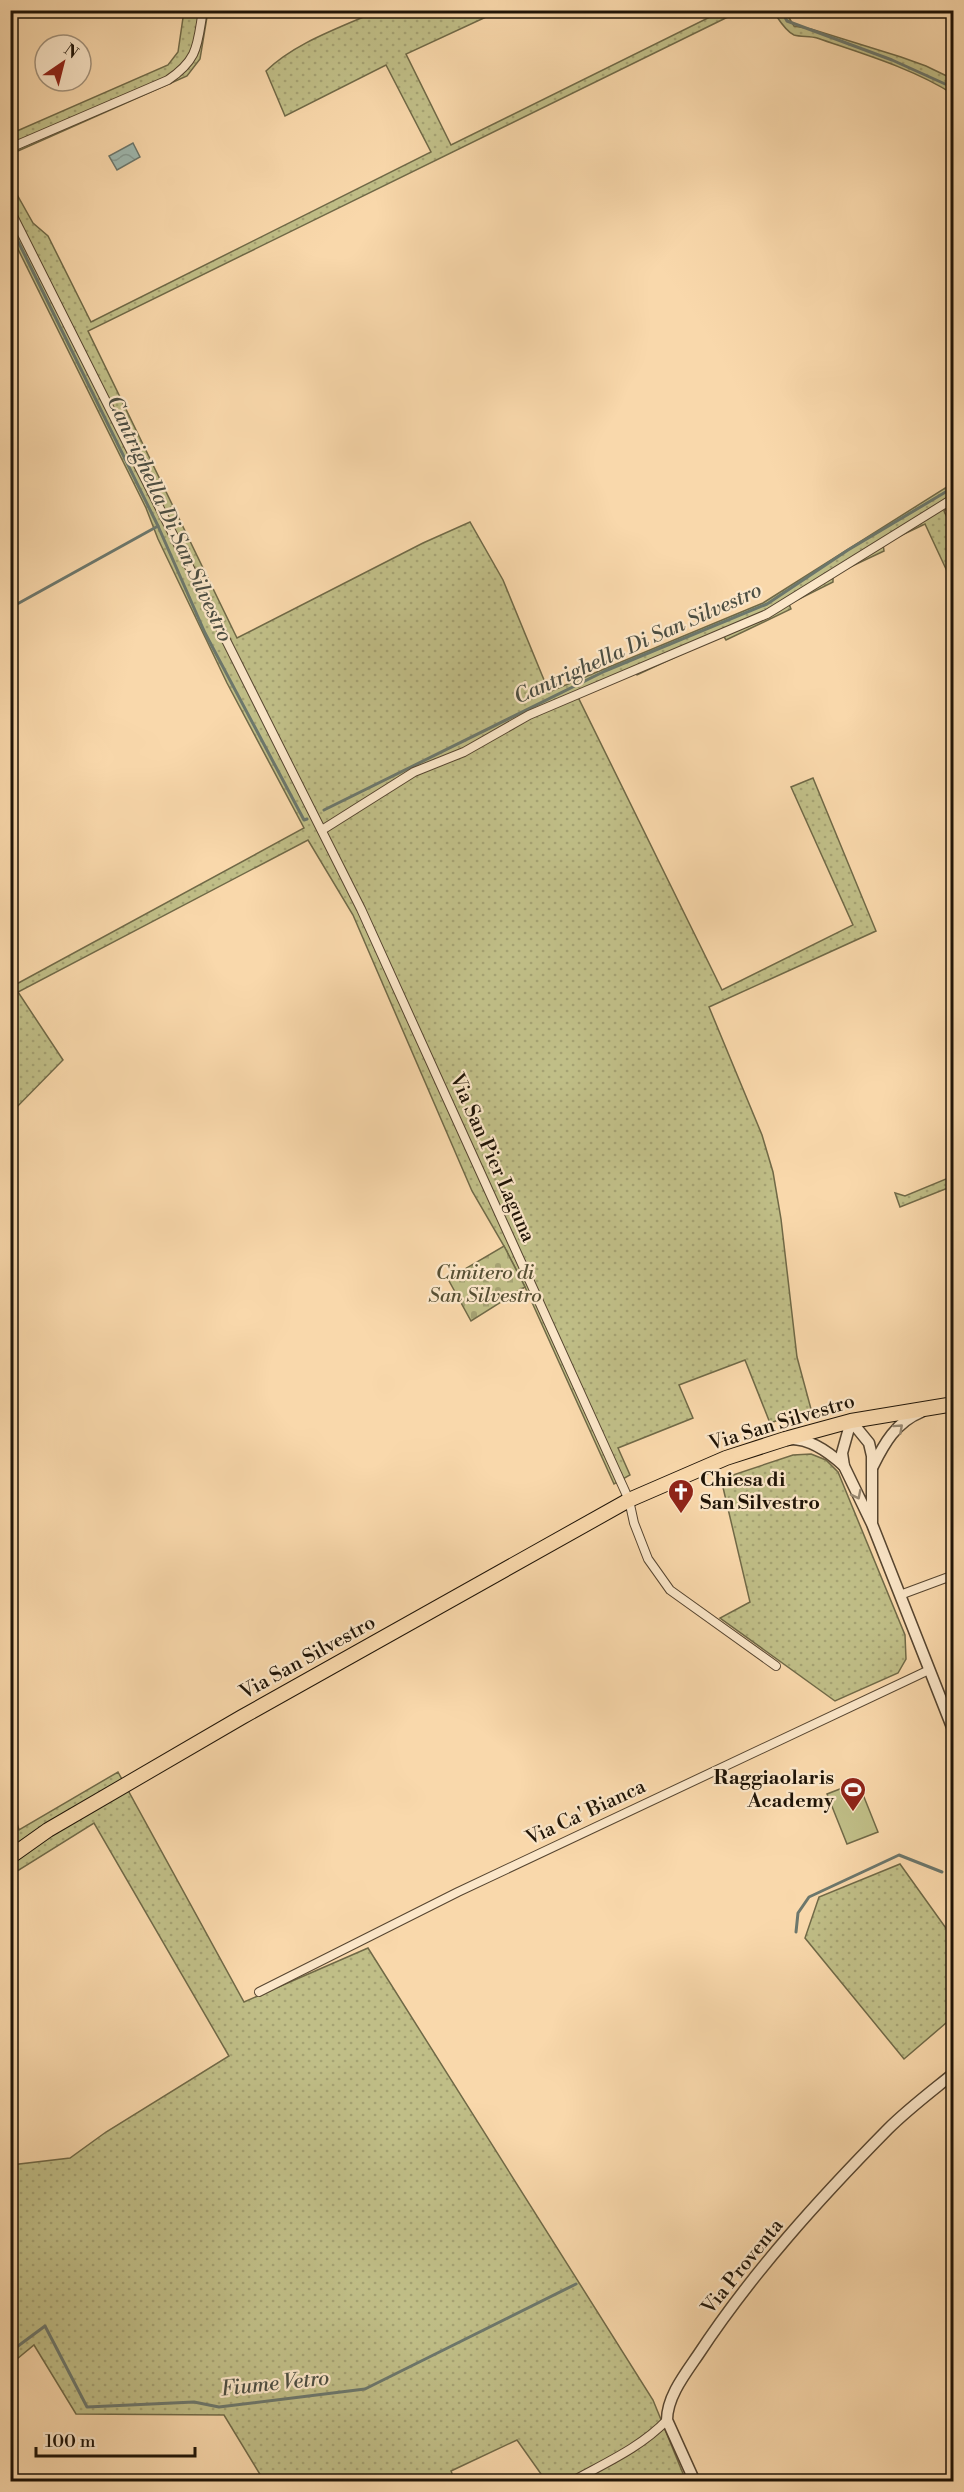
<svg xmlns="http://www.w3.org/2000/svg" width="964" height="2492" font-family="'Libre Bodoni',serif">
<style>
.grass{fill:url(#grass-dots);stroke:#706947;stroke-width:1.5}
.cemetery{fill:url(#cemetery-stones);stroke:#706947;stroke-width:1.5}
.green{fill:#c0be87;stroke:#706947;stroke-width:1.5}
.water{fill:url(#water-waves);stroke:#6c776c;stroke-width:1.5}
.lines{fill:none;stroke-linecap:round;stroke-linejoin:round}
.stream{stroke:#6c776c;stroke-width:3}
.minor-casing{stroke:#564530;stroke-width:10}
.tertiary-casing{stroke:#564530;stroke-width:13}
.primary-casing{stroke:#1f1407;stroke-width:16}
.minor{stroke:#fbe6c8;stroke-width:8}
.tertiary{stroke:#fbe6c8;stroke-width:10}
.primary{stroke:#f9d8ab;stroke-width:14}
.oneway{stroke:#988871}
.labels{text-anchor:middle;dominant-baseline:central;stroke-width:4.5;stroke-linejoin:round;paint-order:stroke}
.street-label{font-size:20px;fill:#1f1407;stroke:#fbe6c8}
.park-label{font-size:20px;font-style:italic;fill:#575034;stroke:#fbe6c8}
.poi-label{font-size:20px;font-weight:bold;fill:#1f1407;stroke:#fbe6c8;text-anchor:start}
.water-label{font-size:21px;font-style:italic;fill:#4c4e42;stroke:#fbe6c8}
</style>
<defs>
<pattern id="grass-dots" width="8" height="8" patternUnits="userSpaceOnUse" patternTransform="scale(1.5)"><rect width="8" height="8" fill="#c0be87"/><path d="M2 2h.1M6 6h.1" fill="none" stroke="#a5a273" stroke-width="1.8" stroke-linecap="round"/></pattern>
<pattern id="cemetery-stones" width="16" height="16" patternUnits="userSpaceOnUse" patternTransform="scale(1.5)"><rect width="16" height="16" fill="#c0be87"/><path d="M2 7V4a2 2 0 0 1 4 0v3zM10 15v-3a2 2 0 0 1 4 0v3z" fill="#a5a273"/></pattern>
<pattern id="water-waves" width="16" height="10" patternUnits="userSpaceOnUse" patternTransform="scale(1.5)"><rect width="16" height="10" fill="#9fb9b0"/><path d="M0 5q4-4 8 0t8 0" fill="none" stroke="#889e96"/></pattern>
</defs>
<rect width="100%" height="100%" fill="#f9d8ab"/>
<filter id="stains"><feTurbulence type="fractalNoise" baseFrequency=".00333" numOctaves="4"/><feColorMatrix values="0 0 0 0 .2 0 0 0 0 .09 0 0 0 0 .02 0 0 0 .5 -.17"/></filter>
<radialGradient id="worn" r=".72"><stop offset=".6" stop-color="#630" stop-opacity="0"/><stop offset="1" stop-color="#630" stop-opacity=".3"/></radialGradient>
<g class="grass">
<path d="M 184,11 L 208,11 L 200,59 L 187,76 L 11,154 L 10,134 L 168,65 L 178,52 Z"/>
<path d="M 377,11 L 499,11 L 406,54 L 451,145 L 722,11 L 740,11 L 88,331 L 237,638 L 423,543 L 470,522 L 503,580 L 549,692 L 763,603 L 953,483 L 953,503 L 944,511 L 953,530 L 953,584 L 925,524 L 883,544 L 884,551 L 833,575 L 833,582 L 789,604 L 791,609 L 726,640 L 723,635 L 637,675 L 633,672 L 578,697 L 722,990 L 853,925 L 791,787 L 813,778 L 876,931 L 709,1007 L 762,1135 L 773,1172 L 781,1219 L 797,1357 L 811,1409 L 770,1423 L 745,1360 L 679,1385 L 693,1418 L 618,1448 L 630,1475 L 614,1484 L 525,1287 L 504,1246 L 472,1191 L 353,915 L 308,840 L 18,992 L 63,1060 L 11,1113 L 11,987 L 304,828 L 227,683 L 158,539 L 146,508 L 11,235 L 10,182 L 33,223 L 48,236 L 91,322 L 431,152 L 386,65 L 285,116 L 266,71 C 296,42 340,28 377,11 Z"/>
<path d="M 773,11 L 785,11 L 794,26 L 811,29 L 901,57 L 926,66 L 953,79 L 953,94 C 912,68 863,54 817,38 C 810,36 801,37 794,35 C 785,31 778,18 773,11 Z"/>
<path d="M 953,1176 L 953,1186 L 900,1207 L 895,1193 L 905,1196 Z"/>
<path d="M 811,1454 L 826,1460 L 838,1472 L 905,1635 L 906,1659 L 898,1673 L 835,1701 L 720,1618 L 750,1602 L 721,1479 L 793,1455 Z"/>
<path d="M 118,1772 L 244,2002 L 368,1948 L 653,2400 L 686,2481 L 546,2481 L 517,2440 L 451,2471 L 455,2481 L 264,2481 L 224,2415 L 76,2414 L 34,2345 L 11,2364 L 11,2165 L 70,2158 L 106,2132 L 229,2056 L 94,1823 L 11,1875 L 10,1801 L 19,1830 Z"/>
<path d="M 900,1864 L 953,1938 L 953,2017 L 904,2059 L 805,1938 L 819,1897 Z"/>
</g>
<path class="cemetery" d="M 504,1246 L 525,1287 L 471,1321 L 448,1279 Z"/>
<path class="green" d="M 858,1782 L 878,1832 L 847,1844 L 827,1794 Z"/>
<path class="water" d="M 133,143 L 140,157 L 117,170 L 109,156 Z"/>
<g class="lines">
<g class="stream">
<path d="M 781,10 L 787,21 L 892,60 L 954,88"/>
<path d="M 10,225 L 158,526 L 205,633 L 304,820 L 307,819"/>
<path d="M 10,608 L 158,526"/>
<path d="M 324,810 L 605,671 L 767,604 L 848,550 L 954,487"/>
<path d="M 796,1932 L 798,1913 L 809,1897 L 899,1855 L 942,1872"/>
<path d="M 10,2352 L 45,2326 L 87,2407 L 194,2402 L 219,2407 L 365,2389 L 576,2284"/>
</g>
<defs>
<g id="minor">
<path d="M 10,148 L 168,80 C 199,59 197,45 203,10"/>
<path d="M 10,210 L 361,909 L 629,1500 L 634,1523 L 648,1559 L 670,1590 L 776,1666"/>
<path d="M 322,830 L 414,772 L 464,752 L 529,715 L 767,614 L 954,498"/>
<path d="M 900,1595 L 954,1575"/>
<path d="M 259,1992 L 458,1892 L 929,1670"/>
<path d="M 571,2482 C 605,2463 640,2448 667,2420"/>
</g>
<g id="tertiary">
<path d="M 789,1439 C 810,1438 829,1452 844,1466"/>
<path d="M 873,1466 C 884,1444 896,1422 921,1412"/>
<path d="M 872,1524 L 872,1456 L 869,1443 L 851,1421 L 842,1453 L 844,1466 L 872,1524 L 954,1732"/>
<path d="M 695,2482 L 667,2420 C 667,2397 685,2374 698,2355 C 752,2273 819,2199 888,2129 C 908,2109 932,2091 954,2073"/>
</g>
<path id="primary" d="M 10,1857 L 48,1830 L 242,1717 L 629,1500 L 726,1458 L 785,1439 L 851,1421 L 954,1404"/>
</defs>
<use href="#minor" class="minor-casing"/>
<use href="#tertiary" class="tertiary-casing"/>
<use href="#primary" class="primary-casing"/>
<use href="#minor" class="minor"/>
<use href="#tertiary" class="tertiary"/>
<use href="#primary" class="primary"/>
</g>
<defs><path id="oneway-chevron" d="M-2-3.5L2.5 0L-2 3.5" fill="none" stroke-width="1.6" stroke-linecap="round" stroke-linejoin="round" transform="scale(1.5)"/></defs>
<g class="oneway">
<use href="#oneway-chevron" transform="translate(899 1428) rotate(-42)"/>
<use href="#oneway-chevron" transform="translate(857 1495) rotate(63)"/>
</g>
<defs>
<symbol id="church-pin" viewBox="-11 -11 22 30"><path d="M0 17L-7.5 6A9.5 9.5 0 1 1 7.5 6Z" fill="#8f2418" stroke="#fbe6c8"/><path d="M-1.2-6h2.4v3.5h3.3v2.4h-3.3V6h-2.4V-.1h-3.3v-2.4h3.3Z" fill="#fff"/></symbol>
<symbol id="stadium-pin" viewBox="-11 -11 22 30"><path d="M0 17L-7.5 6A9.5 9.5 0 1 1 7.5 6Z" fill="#8f2418" stroke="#fbe6c8"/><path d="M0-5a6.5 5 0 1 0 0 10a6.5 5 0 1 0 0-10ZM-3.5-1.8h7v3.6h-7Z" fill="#fff"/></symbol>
</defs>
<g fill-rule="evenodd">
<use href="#church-pin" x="666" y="1477" width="30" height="40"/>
<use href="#stadium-pin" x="838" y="1775" width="30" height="40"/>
</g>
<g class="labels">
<g class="street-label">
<text transform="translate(492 1158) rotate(66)">Via San Pier Laguna</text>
<text transform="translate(782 1423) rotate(-17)">Via San Silvestro</text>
<text transform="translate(308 1658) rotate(-29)">Via San Silvestro</text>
<text transform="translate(586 1813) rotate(-25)">Via Ca' Bianca</text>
<text transform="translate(743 2267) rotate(-51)">Via Proventa</text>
</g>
<g class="park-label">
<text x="485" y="1273">Cimitero di<tspan x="485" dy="23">San Silvestro</tspan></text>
</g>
<g class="poi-label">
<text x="700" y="1480">Chiesa di<tspan x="700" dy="23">San Silvestro</tspan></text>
<text x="834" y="1778" text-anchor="end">Raggiaolaris<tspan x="834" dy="23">Academy</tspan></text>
</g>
<g class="water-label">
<text transform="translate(169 519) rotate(65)">Cantrighella Di San Silvestro</text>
<text transform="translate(638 644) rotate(-24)">Cantrighella Di San Silvestro</text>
<text transform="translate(275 2384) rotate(-6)">Fiume Vetro</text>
</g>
</g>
<rect width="964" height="2492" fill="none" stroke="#f9d8ab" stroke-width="36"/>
<rect x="12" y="12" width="940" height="2468" fill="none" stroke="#1f1407" stroke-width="3"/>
<rect x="18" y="18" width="928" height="2456" fill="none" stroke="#1f1407" stroke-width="1.5"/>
<g transform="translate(63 63) rotate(35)"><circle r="28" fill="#fbe6c8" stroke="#a3927b" stroke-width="1.5"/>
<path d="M0-4.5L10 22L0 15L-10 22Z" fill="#8f2418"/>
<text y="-9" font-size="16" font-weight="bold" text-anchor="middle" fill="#1f1407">N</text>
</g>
<path d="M36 2447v9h159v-9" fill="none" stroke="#1f1407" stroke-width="3"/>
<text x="45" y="2447" font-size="18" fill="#1f1407" stroke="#fbe6c8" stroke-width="4.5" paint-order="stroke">100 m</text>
<rect width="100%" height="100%" filter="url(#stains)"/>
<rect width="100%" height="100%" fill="url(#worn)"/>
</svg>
